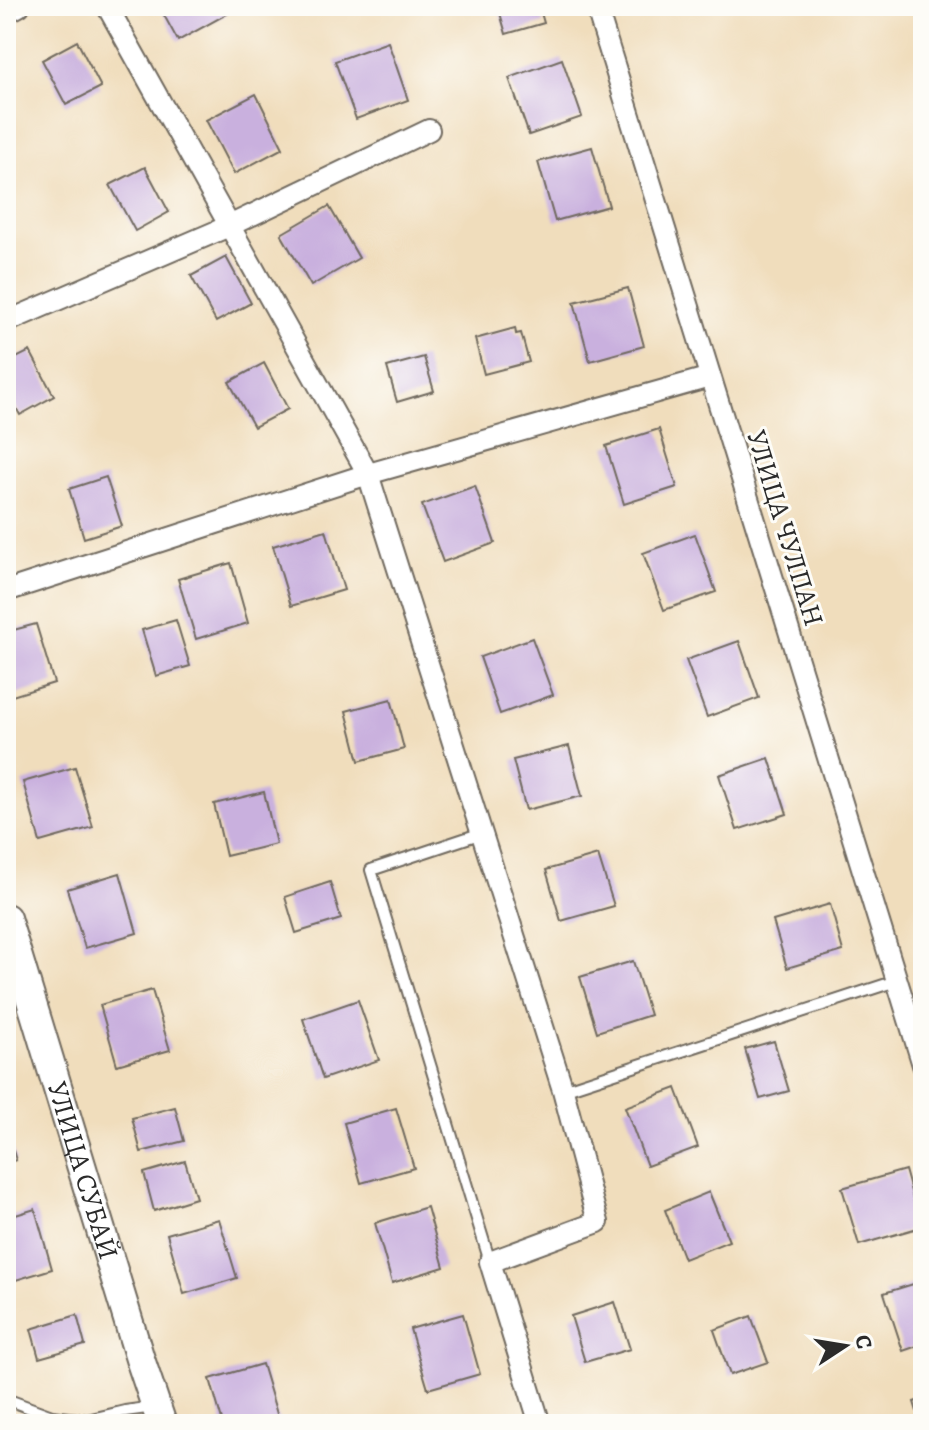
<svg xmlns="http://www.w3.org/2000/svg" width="929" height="1430" font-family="Alegreya,serif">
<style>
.building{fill:#c9b0de}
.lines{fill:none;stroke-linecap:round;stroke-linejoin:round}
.lane-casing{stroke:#70695e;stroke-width:14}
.street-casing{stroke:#70695e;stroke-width:24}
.secondary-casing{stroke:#70695e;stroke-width:32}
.lane{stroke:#fff;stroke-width:10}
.street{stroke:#fff;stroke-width:20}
.secondary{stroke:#fff;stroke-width:28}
.labels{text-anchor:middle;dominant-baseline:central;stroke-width:6;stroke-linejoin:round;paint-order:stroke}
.street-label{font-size:28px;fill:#2b2b2b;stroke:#fdfcf7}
</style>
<rect width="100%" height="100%" fill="#fdfcf7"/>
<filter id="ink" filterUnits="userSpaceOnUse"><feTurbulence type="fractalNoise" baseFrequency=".0125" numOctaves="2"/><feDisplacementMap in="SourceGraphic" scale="16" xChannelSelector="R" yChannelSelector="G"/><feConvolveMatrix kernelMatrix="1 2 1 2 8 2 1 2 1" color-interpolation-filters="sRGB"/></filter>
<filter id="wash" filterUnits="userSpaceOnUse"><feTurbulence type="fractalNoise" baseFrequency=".006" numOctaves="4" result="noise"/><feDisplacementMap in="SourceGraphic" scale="32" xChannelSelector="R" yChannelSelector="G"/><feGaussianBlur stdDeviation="1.8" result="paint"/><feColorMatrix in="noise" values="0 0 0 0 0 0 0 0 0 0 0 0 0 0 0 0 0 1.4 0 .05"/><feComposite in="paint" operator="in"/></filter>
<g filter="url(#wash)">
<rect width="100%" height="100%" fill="#f0ddbc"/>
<g id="blocks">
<g class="building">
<path d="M 159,6 L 222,6 L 227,14 L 178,41 Z"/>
<path d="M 498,6 L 539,6 L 544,23 L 506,34 Z"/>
<path d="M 77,41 L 101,87 L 66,105 L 42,60 Z"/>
<path d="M 388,42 L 408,100 L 356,119 L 335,61 Z"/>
<path d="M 562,59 L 582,117 L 529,135 L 509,78 Z"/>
<path d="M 256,94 L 283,148 L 234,174 L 206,120 Z"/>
<path d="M 592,147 L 609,206 L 555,221 L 538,162 Z"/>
<path d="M 145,167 L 169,212 L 135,231 L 110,185 Z"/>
<path d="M 329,206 L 359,258 L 311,286 L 281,234 Z"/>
<path d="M 226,257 L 251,303 L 216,322 L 191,276 Z"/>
<path d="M 628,288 L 644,346 L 590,361 L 574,302 Z"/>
<path d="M 515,328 L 516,334 L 521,333 L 529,362 L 484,374 L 475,339 Z"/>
<path d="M 30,351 L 54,396 L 20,415 L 6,389 L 6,363 Z"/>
<path d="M 424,357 L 434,391 L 397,402 L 387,367 Z"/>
<path d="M 264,363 L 288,409 L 254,427 L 229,382 Z"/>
<path d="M 659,429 L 677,487 L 624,504 L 606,446 Z"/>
<path d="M 106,477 L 122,526 L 84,538 L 69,489 Z"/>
<path d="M 475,486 L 495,543 L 443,562 L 422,505 Z"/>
<path d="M 326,530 L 344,590 L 291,606 L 273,546 Z"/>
<path d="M 695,534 L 716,592 L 664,610 L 643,553 Z"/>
<path d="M 231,563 L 248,623 L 196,639 L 178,579 Z"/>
<path d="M 176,620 L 190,666 L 156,676 L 142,630 Z"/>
<path d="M 36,624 L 54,683 L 6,698 L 6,632 Z"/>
<path d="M 532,638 L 553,695 L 500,714 L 480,657 Z"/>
<path d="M 739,641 L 759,698 L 707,717 L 686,660 Z"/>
<path d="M 391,699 L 404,749 L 359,761 L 346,711 Z"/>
<path d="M 569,746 L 582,796 L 526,810 L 513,760 Z"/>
<path d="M 769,758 L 787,814 L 737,830 L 719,775 Z"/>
<path d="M 75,767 L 93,827 L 40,842 L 23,782 Z"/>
<path d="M 264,792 L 276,844 L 226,856 L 214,804 Z"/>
<path d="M 598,855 L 614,906 L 561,921 L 546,870 Z"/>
<path d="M 120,873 L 137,933 L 85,948 L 67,889 Z"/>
<path d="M 330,882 L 341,919 L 296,933 L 285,897 Z"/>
<path d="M 830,904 L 843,951 L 787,968 L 773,921 Z"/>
<path d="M 633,961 L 650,1015 L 597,1032 L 580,977 Z"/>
<path d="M 152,990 L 170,1050 L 117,1065 L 100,1005 Z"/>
<path d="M 358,1000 L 379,1060 L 323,1079 L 303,1019 Z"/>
<path d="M 774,1041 L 789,1091 L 760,1099 L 745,1049 Z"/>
<path d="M 676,1088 L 698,1147 L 647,1166 L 625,1107 Z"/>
<path d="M 175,1107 L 184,1141 L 141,1152 L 132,1118 Z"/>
<path d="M 396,1108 L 414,1168 L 361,1183 L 344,1123 Z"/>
<path d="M 6,1129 L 16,1160 L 6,1163 Z"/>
<path d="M 185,1161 L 196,1198 L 154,1211 L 144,1173 Z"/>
<path d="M 905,1170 L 921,1227 L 859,1245 L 842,1188 Z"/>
<path d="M 709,1192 L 729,1241 L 684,1259 L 665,1210 Z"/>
<path d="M 427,1207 L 444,1267 L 392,1283 L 375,1223 Z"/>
<path d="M 35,1209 L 52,1269 L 6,1283 L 6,1218 Z"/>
<path d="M 219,1219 L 237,1278 L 184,1294 L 167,1234 Z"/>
<path d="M 923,1281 L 923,1344 L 903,1351 L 884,1293 Z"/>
<path d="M 615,1302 L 630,1349 L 585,1362 L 571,1316 Z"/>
<path d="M 463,1314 L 480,1374 L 428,1389 L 410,1329 Z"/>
<path d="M 77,1315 L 85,1345 L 39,1358 L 31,1329 Z"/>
<path d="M 751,1316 L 768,1362 L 730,1375 L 714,1330 Z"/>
<path d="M 262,1364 L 280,1424 L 223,1424 L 210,1379 Z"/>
<path d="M 923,1399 L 923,1424 L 921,1424 L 914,1402 Z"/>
</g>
</g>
</g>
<g filter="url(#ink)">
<use href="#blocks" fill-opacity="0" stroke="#70695e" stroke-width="2"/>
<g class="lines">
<defs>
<g id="lane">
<path d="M 482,833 L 371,870 L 490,1262"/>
<path d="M 563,1090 L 896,981"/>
<path d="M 6,1399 L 52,1416 L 87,1420 L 125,1411 L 154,1407"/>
</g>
<g id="street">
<path d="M 107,6 L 368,474 L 563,1090 L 598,1222 L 490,1262 L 540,1424"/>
<path d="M 596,6 L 923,1065"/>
<path d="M 6,13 L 19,6"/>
<path d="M 6,322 L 229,226 L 429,130"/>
<path d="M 6,591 L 368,474 L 710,377"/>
</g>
<g id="secondary">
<path id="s1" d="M 6,918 L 140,1359 L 162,1424"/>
</g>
</defs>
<use href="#lane" class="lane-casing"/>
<use href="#street" class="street-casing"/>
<use href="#secondary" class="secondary-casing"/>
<use href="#lane" class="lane"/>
<use href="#street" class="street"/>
<use href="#secondary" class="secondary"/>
</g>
</g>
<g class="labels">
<g class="street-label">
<text transform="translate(785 528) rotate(73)">УЛИЦА ЧУЛПАН</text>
<text stroke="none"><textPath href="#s1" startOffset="264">УЛИЦА СУБАЙ</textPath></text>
</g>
</g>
<rect width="929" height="1430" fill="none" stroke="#fdfcf7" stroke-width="32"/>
<g transform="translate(845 1346) rotate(78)" stroke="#fdfcf7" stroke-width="6" paint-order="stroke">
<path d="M0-6L14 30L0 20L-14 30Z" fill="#2b2b2b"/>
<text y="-12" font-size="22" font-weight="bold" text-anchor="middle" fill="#2b2b2b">С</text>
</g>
</svg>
